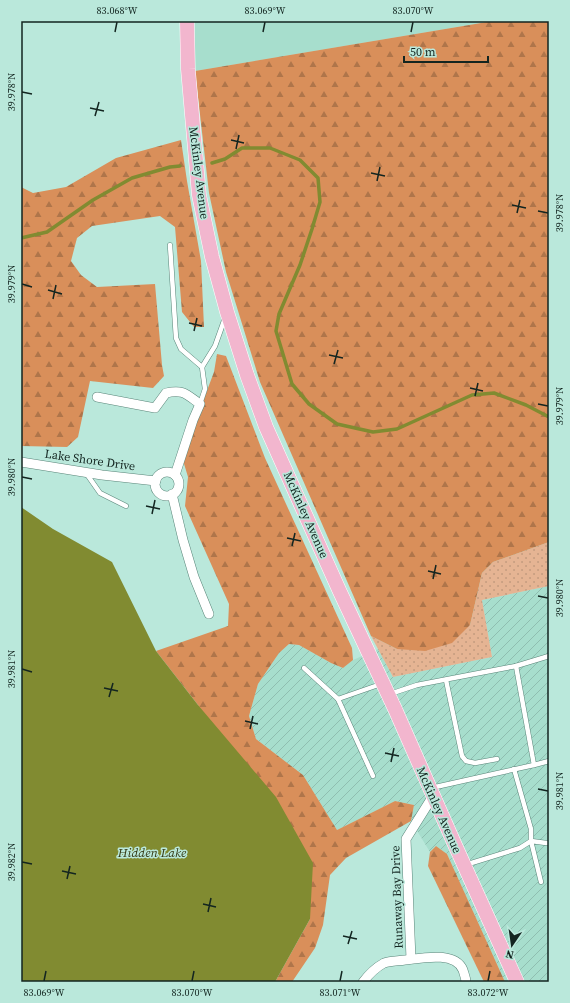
<svg xmlns="http://www.w3.org/2000/svg" width="570" height="1003" font-family="'Source Serif 4',serif">
<style>
.built{fill:#a7decd}
.industrial{fill:url(#industrial-furrows)}
.grass{fill:url(#grass-dots)}
.forest{fill:url(#forest-firs)}
.water{fill:#818b31}
.lines{fill:none;stroke-linecap:round;stroke-linejoin:round}
.stream{stroke:#818b31;stroke-width:3.5}
.service-casing{stroke:#598579;stroke-width:5.5}
.minor-casing{stroke:#598579;stroke-width:10}
.primary-casing{stroke:#fff;stroke-width:15}
.service{stroke:#fff;stroke-width:4.5}
.minor{stroke:#fff;stroke-width:9}
.primary{stroke:#f2b6ce;stroke-width:14}
.ticks{fill:none;stroke:#132520;stroke-width:1.5}
.labels{text-anchor:middle;dominant-baseline:central;stroke-width:3;stroke-linejoin:round;paint-order:stroke}
.street-label{font-size:12px;fill:#132520;stroke:#bae8db}
.water-label{font-size:13px;font-style:italic;fill:#343913;stroke:#bae8db}
.neatline{fill:none;stroke:#132520;stroke-width:1.5}
.ticks-label{font-size:10px;text-anchor:middle;fill:#132520}
</style>
<defs>
<pattern id="industrial-furrows" width="10" height="10" patternUnits="userSpaceOnUse"><rect width="10" height="10" fill="#a7decd"/><path d="M-1 1l2-2M0 10L10 0M9 11l2-2" fill="none" stroke="#8fbeb0"/></pattern>
<pattern id="grass-dots" width="8" height="8" patternUnits="userSpaceOnUse"><rect width="8" height="8" fill="#e5b493"/><path d="M2 2h.1M6 6h.1" fill="none" stroke="#c49b7e" stroke-width="1.8" stroke-linecap="round"/></pattern>
<pattern id="forest-firs" width="22" height="20" patternUnits="userSpaceOnUse"><rect width="22" height="20" fill="#d98f5a"/><path d="M5 1l3.5 6h-7zM16 11l3.5 6h-7z" fill="#af754a"/></pattern>
</defs>
<rect width="100%" height="100%" fill="#bae8db"/>
<path class="built" d="M 185,21 L 493,21 L 195,71 Z"/>
<path class="industrial" d="M 549,586 L 549,982 L 505,982 L 447,854 L 436,846 L 430,852 L 411,821 L 414,805 L 395,801 L 337,830 L 303,775 L 256,739 L 249,716 L 258,684 L 279,653 L 289,644 L 299,645 L 331,663 L 343,668 L 353,660 L 378,649 L 393,677 L 492,657 L 482,600 Z"/>
<path class="grass" d="M 549,542 L 549,586 L 482,600 L 492,657 L 393,677 L 371,636 L 397,649 L 470,625 L 482,573 L 493,562 Z"/>
<g class="forest">
<path d="M 493,21 L 549,21 L 549,542 L 493,562 L 482,573 L 470,625 L 452,643 L 425,651 L 397,649 L 371,636 L 260,382 L 226,272 L 209,193 L 195,71 Z"/>
<path d="M 181,140 L 187,181 L 201,261 L 204,327 L 194,327 L 182,312 L 175,227 L 160,216 L 92,226 L 77,238 L 71,261 L 81,275 L 97,287 L 155,284 L 162,365 L 164,376 L 153,388 L 90,381 L 78,437 L 67,447 L 21,446 L 21,187 L 33,193 L 66,187 L 116,158 Z"/>
<path d="M 217,354 L 226,356 L 265,458 L 352,648 L 353,660 L 343,668 L 331,663 L 299,645 L 289,644 L 279,653 L 258,684 L 249,716 L 256,739 L 303,775 L 337,830 L 395,801 L 414,805 L 411,821 L 346,858 L 330,875 L 323,925 L 315,948 L 292,982 L 275,982 L 310,919 L 198,705 L 156,651 L 228,626 L 229,604 L 185,506 L 188,477 L 182,457 L 214,372 Z"/>
<path d="M 436,846 L 447,854 L 505,982 L 484,982 L 428,866 L 430,852 Z"/>
</g>
<path class="water" d="M 21,507 L 53,529 L 112,562 L 156,651 L 198,705 L 276,797 L 313,863 L 310,919 L 275,982 L 21,982 Z"/>
<g class="lines">
<g class="stream">
<path d="M 212,163 L 225,159 L 242,148 L 270,148 L 300,160 L 318,178 L 320,202 L 312,229 L 300,265 L 279,314 L 276,331 L 292,384 L 309,404 L 337,424 L 373,432 L 397,429 L 472,395 L 494,393 L 526,405 L 549,417"/>
<path d="M 21,238 L 47,232 L 93,200 L 132,178 L 170,167 L 180,166"/>
</g>
<defs>
<g id="service">
<path d="M 170,245 L 176,338 L 181,349 L 202,367"/>
<path d="M 200,404 L 205,389 L 202,367 L 215,346 L 225,318"/>
<path d="M 86,473 L 100,493 L 126,506"/>
<path d="M 516,666 L 549,656"/>
<path d="M 304,668 L 338,699"/>
<path d="M 446,680 L 462,756 L 466,761 L 475,763 L 497,759"/>
<path d="M 390,694 L 417,685 L 516,666 L 534,765 L 431,788"/>
<path d="M 534,765 L 549,761"/>
<path d="M 373,776 L 338,699 L 381,684"/>
<path d="M 465,865 L 520,848 L 531,841 L 531,829 L 514,769"/>
<path d="M 541,882 L 531,841 L 546,843 L 549,843"/>
</g>
<g id="minor">
<path d="M 97,397 L 155,408 L 166,393 C 183,389 186,394 200,404 L 193,420 L 175,475"/>
<path d="M 21,462 L 102,475 L 156,481"/>
<circle cx="167" cy="484" r="12"/>
<path d="M 172,494 L 183,540 L 194,577 L 209,614"/>
<path d="M 411,959 L 406,839 L 433,796"/>
<path d="M 363,982 C 369,974 375,968 384,963 C 390,961 399,961 405,960 C 422,958 455,951 463,970 C 464,974 466,978 466,982"/>
</g>
<path id="primary" d="M 187,21 L 188,69 L 199,195 L 212,257 L 227,312 L 247,375 L 266,427 L 340,592 L 395,709 L 455,845 L 517,982"/>
</defs>
<use href="#service" class="service-casing"/>
<use href="#minor" class="minor-casing"/>
<use href="#primary" class="primary-casing"/>
<use href="#service" class="service"/>
<use href="#minor" class="minor"/>
<use href="#primary" class="primary"/>
</g>
<path class="ticks" d="M 115,32 L 117,22M 263,32 L 265,22M 411,32 L 413,22M 22,92 L 32,94M 90,108 L 104,111M 95,116 L 99,102M 231,140 L 244,143M 236,149 L 239,135M 371,173 L 385,176M 377,181 L 380,167M 512,205 L 526,208M 538,211 L 548,213M 517,213 L 520,200M 22,284 L 32,287M 48,290 L 62,294M 53,299 L 56,285M 189,323 L 202,326M 194,331 L 197,318M 329,355 L 343,358M 334,364 L 338,350M 470,388 L 483,391M 475,396 L 478,383M 538,404 L 548,406M 22,477 L 32,479M 146,506 L 160,509M 152,514 L 155,500M 287,538 L 301,541M 292,546 L 295,533M 428,571 L 441,574M 433,579 L 436,565M 538,596 L 548,598M 22,669 L 32,672M 104,688 L 118,691M 109,697 L 113,683M 245,721 L 258,724M 250,729 L 253,716M 385,753 L 399,756M 391,762 L 394,748M 538,789 L 548,791M 22,862 L 32,864M 62,871 L 76,874M 67,879 L 70,866M 203,904 L 216,907M 208,912 L 211,898M 343,936 L 357,939M 348,944 L 352,931M 44,981 L 46,971M 192,981 L 194,971M 340,981 L 342,971M 488,981 L 490,971"/>
<g class="labels">
<g class="street-label">
<text transform="translate(199 173) rotate(83)">McKinley Avenue</text>
<text transform="translate(90 460) rotate(8)">Lake Shore Drive</text>
<text transform="translate(306 515) rotate(66)">McKinley Avenue</text>
<text transform="translate(439 810) rotate(66)">McKinley Avenue</text>
<text transform="translate(397 897) rotate(-92)">Runaway Bay Drive</text>
</g>
<g class="water-label">
<text x="152" y="852">Hidden Lake</text>
</g>
</g>
<rect width="570" height="1003" fill="none" stroke="#bae8db" stroke-width="44"/>
<g transform="translate(512 945) rotate(193)" stroke="#bae8db" stroke-width="3" paint-order="stroke">
<path d="M0-3L7 15L0 10L-7 15Z" fill="#132520"/>
<text y="-6" font-size="11" font-weight="bold" text-anchor="middle" fill="#132520">N</text>
</g>
<path d="M404 56v6h84v-6" fill="none" stroke="#132520" stroke-width="2"/>
<text x="410" y="56" font-size="12" fill="#132520" stroke="#bae8db" stroke-width="3" paint-order="stroke">50 m</text>
<rect x="22" y="22" width="526" height="959" class="neatline"/>
<g class="ticks-label">
<text x="117" y="14">83.068°W</text>
<text x="265" y="14">83.069°W</text>
<text x="413" y="14">83.070°W</text>
<text transform="translate(11 92) rotate(-90)" y="4">39.978°N</text>
<text transform="translate(559 213) rotate(-90)" y="4">39.978°N</text>
<text transform="translate(11 284) rotate(-90)" y="4">39.979°N</text>
<text transform="translate(559 406) rotate(-90)" y="4">39.979°N</text>
<text transform="translate(11 477) rotate(-90)" y="4">39.980°N</text>
<text transform="translate(559 598) rotate(-90)" y="4">39.980°N</text>
<text transform="translate(11 669) rotate(-90)" y="4">39.981°N</text>
<text transform="translate(559 791) rotate(-90)" y="4">39.981°N</text>
<text transform="translate(11 862) rotate(-90)" y="4">39.982°N</text>
<text x="44" y="996">83.069°W</text>
<text x="192" y="996">83.070°W</text>
<text x="340" y="996">83.071°W</text>
<text x="488" y="996">83.072°W</text>
</g>
</svg>
